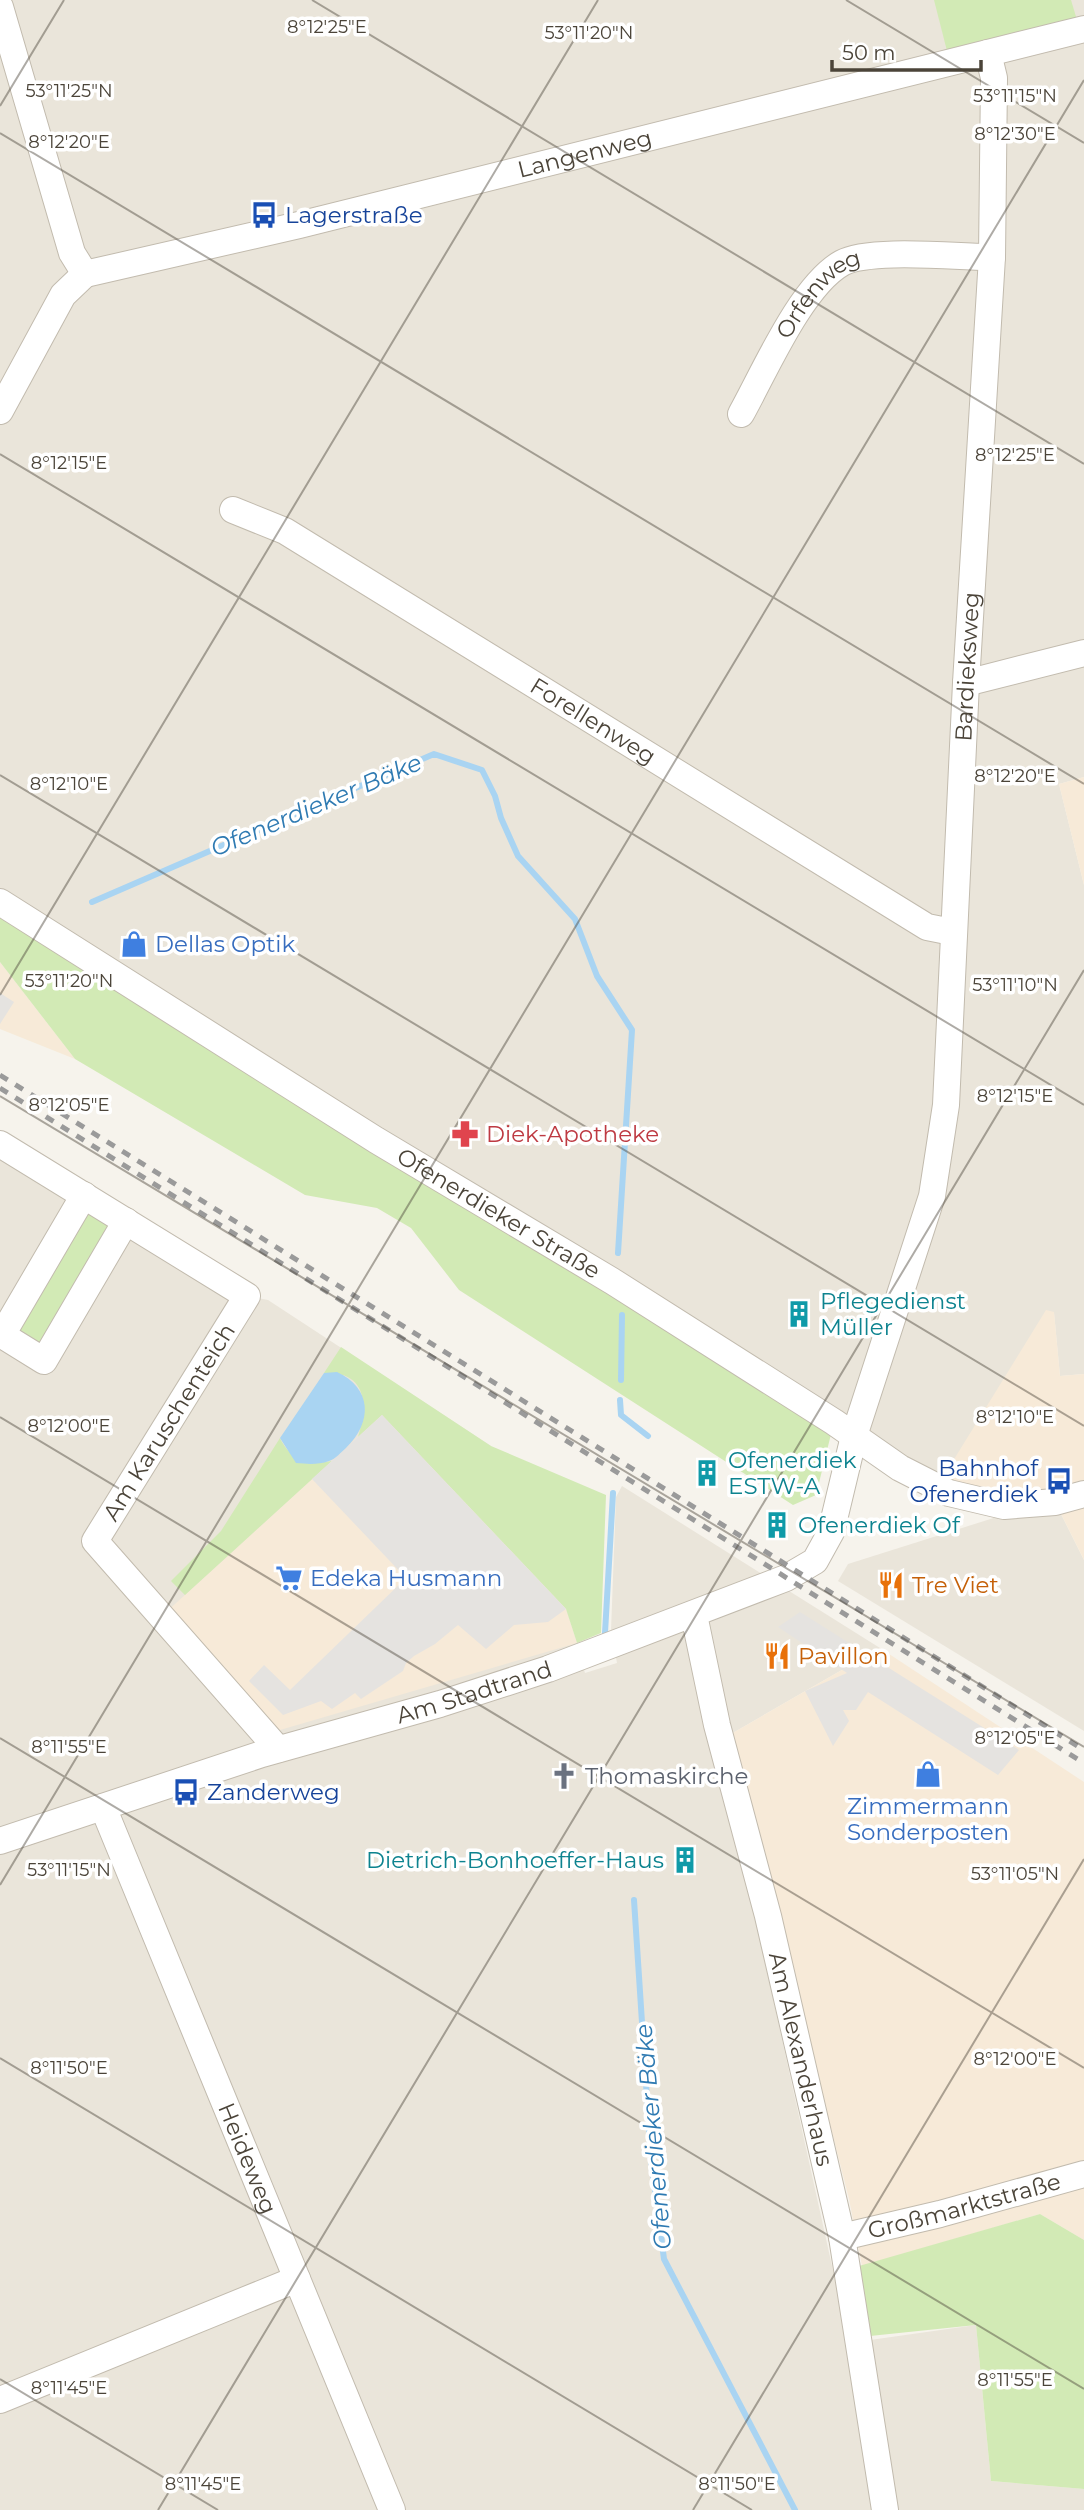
<svg xmlns="http://www.w3.org/2000/svg" width="1084" height="2510" font-family="Montserrat,sans-serif">
<style>
.residential{fill:#eae5da}
.commercial{fill:#f7ead8}
.green{fill:#d2eab5}
.parking{fill:#e5e3e0}
.water{fill:#a9d4f2}
.lines{fill:none;stroke-linecap:round;stroke-linejoin:round}
.stream{stroke:#a9d4f2;stroke-width:6}
.minor-casing{stroke:#c2bbae;stroke-width:28}
.minor{stroke:#fff;stroke-width:26}
.rail{stroke:#9a9a9a;stroke-width:5;stroke-dasharray:9 9;stroke-linecap:butt}
.ticks{fill:none;stroke:#4b4439;stroke-width:2;stroke-opacity:0.45}
.labels{text-anchor:middle;dominant-baseline:central;stroke-width:7;stroke-linejoin:round;paint-order:stroke}
.street-label{font-size:23px;fill:#4b4439;stroke:#fff}
.transit-label{font-size:23px;fill:#164399;stroke:#fff;text-anchor:start}
.shop-label{font-size:23px;fill:#366cbe;stroke:#fff;text-anchor:start}
.health-label{font-size:23px;fill:#be3a42;stroke:#fff;text-anchor:start}
.culture-label{font-size:23px;fill:#0d838f;stroke:#fff;text-anchor:start}
.food-label{font-size:23px;fill:#c56008;stroke:#fff;text-anchor:start}
.worship-label{font-size:23px;fill:#5b616d;stroke:#fff;text-anchor:start}
.water-label{font-size:24px;font-style:italic;fill:#2e7ab2;stroke:#fff}
.ticks-label{font-size:18px;text-anchor:middle;fill:#4b4439;stroke:#fff;stroke-width:7;stroke-linejoin:round;paint-order:stroke}
</style>
<rect width="100%" height="100%" fill="#f6f3ec"/>
<g class="residential">
<path d="M 0,0 L 1084,0 L 1084,777 L 1059,784 L 1084,885 L 1084,1374 L 1060,1376 L 1054,1313 L 940,1482 L 0,913 Z"/>
<path d="M 0,1145 L 247,1296 L 268,1300 L 491,1446 L 457,1494 L 566,1609 L 585,1673 L 617,1663 L 611,1631 L 616,1497 L 622,1486 L 880,1648 L 731,1734 L 755,1917 L 849,2343 L 976,2325 L 991,2481 L 1084,2489 L 1084,2510 L 0,2510 Z"/>
<path d="M 1055,1502 L 1084,1560 L 1084,1731 L 838,1581 L 848,1564 L 1038,1504 Z"/>
</g>
<g class="commercial">
<path d="M 1084,777 L 1084,885 L 1059,784 Z"/>
<path d="M 0,962 L 75,1059 L 0,1029 Z"/>
<path d="M 1046,1310 L 1054,1312 L 1060,1376 L 1084,1374 L 1084,1560 L 1055,1502 L 940,1482 Z"/>
<path d="M 382,1415 L 566,1609 L 577,1643 L 280,1730 L 163,1615 Z"/>
<path d="M 880,1648 L 1084,1782 L 1084,2240 L 1040,2214 L 862,2266 L 849,2199 L 731,1734 Z"/>
</g>
<g class="green">
<path d="M 934,0 L 1071,0 L 1077,20 L 947,51 Z"/>
<path d="M 0,913 L 834,1422 L 816,1495 L 793,1505 L 459,1290 L 411,1228 L 377,1208 L 305,1195 L 75,1059 L 0,962 Z"/>
<path d="M 84,1195 L 126,1221 L 44,1361 L 2,1335 Z"/>
<path d="M 341,1347 L 491,1446 L 606,1495 L 601,1633 L 577,1643 L 566,1609 L 382,1415 L 358,1437 C 368,1404 367,1371 324,1373 Z"/>
<path d="M 280,1438 C 290,1460 309,1465 332,1461 L 185,1595 L 171,1581 L 221,1531 Z"/>
<path d="M 1040,2214 L 1084,2240 L 1084,2489 L 991,2481 L 976,2325 L 870,2336 L 859,2266 Z"/>
</g>
<g class="parking">
<path d="M 0,993 L 14,1002 L 0,1024 Z"/>
<path d="M 382,1415 L 566,1609 L 548,1622 L 514,1625 L 486,1649 L 458,1625 L 435,1644 L 414,1656 L 406,1663 L 403,1671 L 361,1699 L 355,1693 L 332,1709 L 321,1701 L 283,1715 L 249,1681 L 264,1665 L 290,1690 L 406,1578 L 312,1479 Z"/>
<path d="M 800,1612 L 1019,1750 L 998,1775 L 868,1692 L 856,1710 L 843,1710 L 849,1721 L 833,1746 L 805,1691 L 847,1673 L 778,1627 Z"/>
</g>
<path class="water" d="M 337,1372 C 372,1388 373,1422 346,1448 C 341,1452 336,1459 329,1461 C 318,1465 307,1464 296,1463 L 280,1438 L 324,1373 Z"/>
<g class="lines">
<g class="stream">
<path d="M 92,902 L 434,754 L 482,770 L 495,796 L 501,818 L 518,856 L 575,919 L 597,976 L 632,1030 L 618,1253"/>
<path d="M 621,1380 L 622,1315"/>
<path d="M 620,1400 L 621,1415 L 648,1436"/>
<path d="M 605,1633 L 613,1493"/>
<path d="M 634,1900 L 651,2160 L 664,2259 L 795,2510"/>
</g>
<defs>
<g id="minor">
<path d="M 0,7 L 72,253 L 85,274"/>
<path id="s1" d="M 85,274 L 299,225 L 1084,29"/>
<path d="M 0,411 L 63,295 L 85,274"/>
<path id="s2" d="M 741,414 C 764,373 801,286 842,263 C 869,248 958,257 992,257"/>
<path id="s3" d="M 233,510 L 285,531 L 927,927 L 942,930 L 953,928"/>
<path d="M 966,683 L 1084,653"/>
<path id="s4" d="M 0,902 L 376,1140 L 612,1281 L 834,1422 L 900,1468 L 949,1493 L 1004,1506 L 1055,1502 L 1084,1494"/>
<path d="M 0,1144 L 247,1296 L 95,1541 L 278,1749"/>
<path d="M 84,1195 L 2,1335 L 44,1361 L 126,1221"/>
<path id="s5" d="M 694,1615 L 717,1725 L 768,1916 L 842,2237 L 885,2510"/>
<path id="s6" d="M 103,1807 L 392,2510"/>
<path id="s7" d="M 0,1841 L 262,1754 L 440,1704 L 548,1669 L 786,1578 L 815,1561 L 831,1532 L 854,1436 L 932,1196 L 946,1105 L 966,683 L 992,257 L 994,78 L 988,53"/>
<path id="s8" d="M 842,2237 L 940,2214 L 1084,2174"/>
<path d="M 0,2400 L 297,2279"/>
</g>
</defs>
<use href="#minor" class="minor-casing"/>
<use href="#minor" class="minor"/>
<g class="rail">
<path d="M 0,1075 L 1084,1750"/>
<path d="M 0,1088 L 1084,1763"/>
</g>
</g>
<path class="ticks" d="M 312,0 L 1084,464M 846,0 L 1084,143M 0,106 L 64,0M 0,133 L 1084,784M 0,454 L 1084,1105M 0,775 L 1084,1426M 0,995 L 598,0M 0,1096 L 1084,1747M 0,1417 L 1084,2068M 0,1738 L 1084,2389M 0,1885 L 1084,80M 0,2058 L 752,2510M 0,2379 L 218,2510M 158,2510 L 1084,970M 693,2510 L 1084,1859"/>
<defs>
<symbol id="bus-bare" viewBox="-9 -9 18 18"><path d="M-5-6H5V4H4V6H2V4H-2V6H-4V4H-5ZM-3.5-4V0h7V-4ZM-3.5 1.2v1.5H-2V1.2ZM2 1.2v1.5H3.5V1.2Z" fill="#1a4fb4" stroke="#fff" stroke-width="2.5" paint-order="stroke"/></symbol>
<symbol id="shop-bare" viewBox="-9 -9 18 18"><path d="M-5-2.5h2.3a2.7 3.5 0 0 1 5.4 0H5L5.5 6h-11ZM-1.5-2.5h3a1.5 2.3 0 0 0-3 0Z" fill="#3f7fe0" stroke="#fff" stroke-width="2.5" paint-order="stroke"/></symbol>
<symbol id="pharmacy-bare" viewBox="-9 -9 18 18"><path d="M-2-6h4v4h4v4h-4v4h-4v-4h-4v-4h4Z" fill="#e0444e" stroke="#fff" stroke-width="2.5" paint-order="stroke"/></symbol>
<symbol id="building-bare" viewBox="-9 -9 18 18"><path d="M-4-6H4V6H1V3H-1V6H-4ZM-2.5-4.3h1.7v1.8h-1.7ZM.8-4.3h1.7v1.8H.8ZM-2.5-1h1.7V.8h-1.7ZM.8-1h1.7V.8H.8Z" fill="#0f9aa8" stroke="#fff" stroke-width="2.5" paint-order="stroke"/></symbol>
<symbol id="supermarket-bare" viewBox="-9 -9 18 18"><path d="M-6-5.5h2.5l.6 2H6L4.5 2H-2.5L-4.4-4H-6ZM-1.5 3.2a1.3 1.3 0 1 0 .1 0ZM3 3.2a1.3 1.3 0 1 0 .1 0Z" fill="#3f7fe0" stroke="#fff" stroke-width="2.5" paint-order="stroke"/></symbol>
<symbol id="restaurant-bare" viewBox="-9 -9 18 18"><path d="M-5-6h1v4h1v-4h1v4h1v-4h1v5L-1.5 .5V6h-2V.5L-5-1ZM5-6V6H3V1.5H1.5Q1.5-4 5-6Z" fill="#e8710a" stroke="#fff" stroke-width="2.5" paint-order="stroke"/></symbol>
<symbol id="church-bare" viewBox="-9 -9 18 18"><path d="M-1.2-6h2.4v3.5h3.3v2.4h-3.3V6h-2.4V-.1h-3.3v-2.4h3.3Z" fill="#6b7280" stroke="#fff" stroke-width="2.5" paint-order="stroke"/></symbol>
</defs>
<g fill-rule="evenodd">
<use href="#bus-bare" x="245" y="196" width="38" height="38"/>
<use href="#shop-bare" x="115" y="925" width="38" height="38"/>
<use href="#pharmacy-bare" x="446" y="1115" width="38" height="38"/>
<use href="#building-bare" x="780" y="1295" width="38" height="38"/>
<use href="#building-bare" x="688" y="1454" width="38" height="38"/>
<use href="#bus-bare" x="1040" y="1462" width="38" height="38"/>
<use href="#building-bare" x="758" y="1506" width="38" height="38"/>
<use href="#supermarket-bare" x="270" y="1559" width="38" height="38"/>
<use href="#restaurant-bare" x="872" y="1566" width="38" height="38"/>
<use href="#restaurant-bare" x="758" y="1637" width="38" height="38"/>
<use href="#shop-bare" x="909" y="1755" width="38" height="38"/>
<use href="#church-bare" x="545" y="1757" width="38" height="38"/>
<use href="#bus-bare" x="167" y="1773" width="38" height="38"/>
<use href="#building-bare" x="666" y="1841" width="38" height="38"/>
</g>
<g class="labels">
<g class="street-label">
<text stroke="none"><textPath href="#s1" startOffset="514">Langenweg</textPath></text>
<text stroke="none"><textPath href="#s2" startOffset="145">Orfenweg</textPath></text>
<text stroke="none"><textPath href="#s7" startOffset="1778">Bardieksweg</textPath></text>
<text stroke="none"><textPath href="#s3" startOffset="418">Forellenweg</textPath></text>
<text stroke="none"><textPath href="#s4" startOffset="588">Ofenerdieker Straße</textPath></text>
<text transform="translate(169 1422) rotate(-58)">Am Karuschenteich</text>
<text stroke="none"><textPath href="#s7" startOffset="497">Am Stadtrand</textPath></text>
<text stroke="none"><textPath href="#s5" startOffset="457">Am Alexanderhaus</textPath></text>
<text stroke="none"><textPath href="#s6" startOffset="380">Heideweg</textPath></text>
<text stroke="none"><textPath href="#s8" startOffset="126">Großmarktstraße</textPath></text>
</g>
<g class="transit-label">
<text x="285" y="215">Lagerstraße</text>
<text x="1038" y="1468" text-anchor="end">Bahnhof<tspan x="1038" dy="26">Ofenerdiek</tspan></text>
<text x="207" y="1792">Zanderweg</text>
</g>
<g class="shop-label">
<text x="155" y="944">Dellas Optik</text>
<text x="310" y="1578">Edeka Husmann</text>
<text x="928" y="1806" text-anchor="middle">Zimmermann<tspan x="928" dy="26">Sonderposten</tspan></text>
</g>
<g class="health-label">
<text x="486" y="1134">Diek-Apotheke</text>
</g>
<g class="culture-label">
<text x="820" y="1301">Pflegedienst<tspan x="820" dy="26">Müller</tspan></text>
<text x="728" y="1460">Ofenerdiek<tspan x="728" dy="26">ESTW-A</tspan></text>
<text x="798" y="1525">Ofenerdiek Of</text>
<text x="664" y="1860" text-anchor="end">Dietrich-Bonhoeffer-Haus</text>
</g>
<g class="food-label">
<text x="912" y="1585">Tre Viet</text>
<text x="798" y="1656">Pavillon</text>
</g>
<g class="worship-label">
<text x="585" y="1776">Thomaskirche</text>
</g>
<g class="water-label">
<text transform="translate(316 805) rotate(-23)">Ofenerdieker Bäke</text>
<text transform="translate(653 2137) rotate(-95)">Ofenerdieker Bäke</text>
</g>
</g>
<g class="ticks-label">
<text x="327" y="33">8°12'25"E</text>
<text x="589" y="39">53°11'20"N</text>
<text x="69" y="97">53°11'25"N</text>
<text x="1015" y="102">53°11'15"N</text>
<text x="1015" y="140">8°12'30"E</text>
<text x="69" y="148">8°12'20"E</text>
<text x="1015" y="461">8°12'25"E</text>
<text x="69" y="469">8°12'15"E</text>
<text x="1015" y="782">8°12'20"E</text>
<text x="69" y="790">8°12'10"E</text>
<text x="69" y="987">53°11'20"N</text>
<text x="1015" y="991">53°11'10"N</text>
<text x="1015" y="1102">8°12'15"E</text>
<text x="69" y="1111">8°12'05"E</text>
<text x="1015" y="1423">8°12'10"E</text>
<text x="69" y="1432">8°12'00"E</text>
<text x="1015" y="1744">8°12'05"E</text>
<text x="69" y="1753">8°11'55"E</text>
<text x="69" y="1876">53°11'15"N</text>
<text x="1015" y="1880">53°11'05"N</text>
<text x="1015" y="2065">8°12'00"E</text>
<text x="69" y="2074">8°11'50"E</text>
<text x="1015" y="2386">8°11'55"E</text>
<text x="69" y="2394">8°11'45"E</text>
<text x="203" y="2490">8°11'45"E</text>
<text x="737" y="2490">8°11'50"E</text>
</g>
<path d="M832 60v10h149v-10" fill="none" stroke="#4b4439" stroke-width="3.5"/>
<text x="842" y="60" font-size="21" fill="#4b4439" stroke="#ffffff" stroke-width="5" paint-order="stroke">50 m</text>
</svg>
